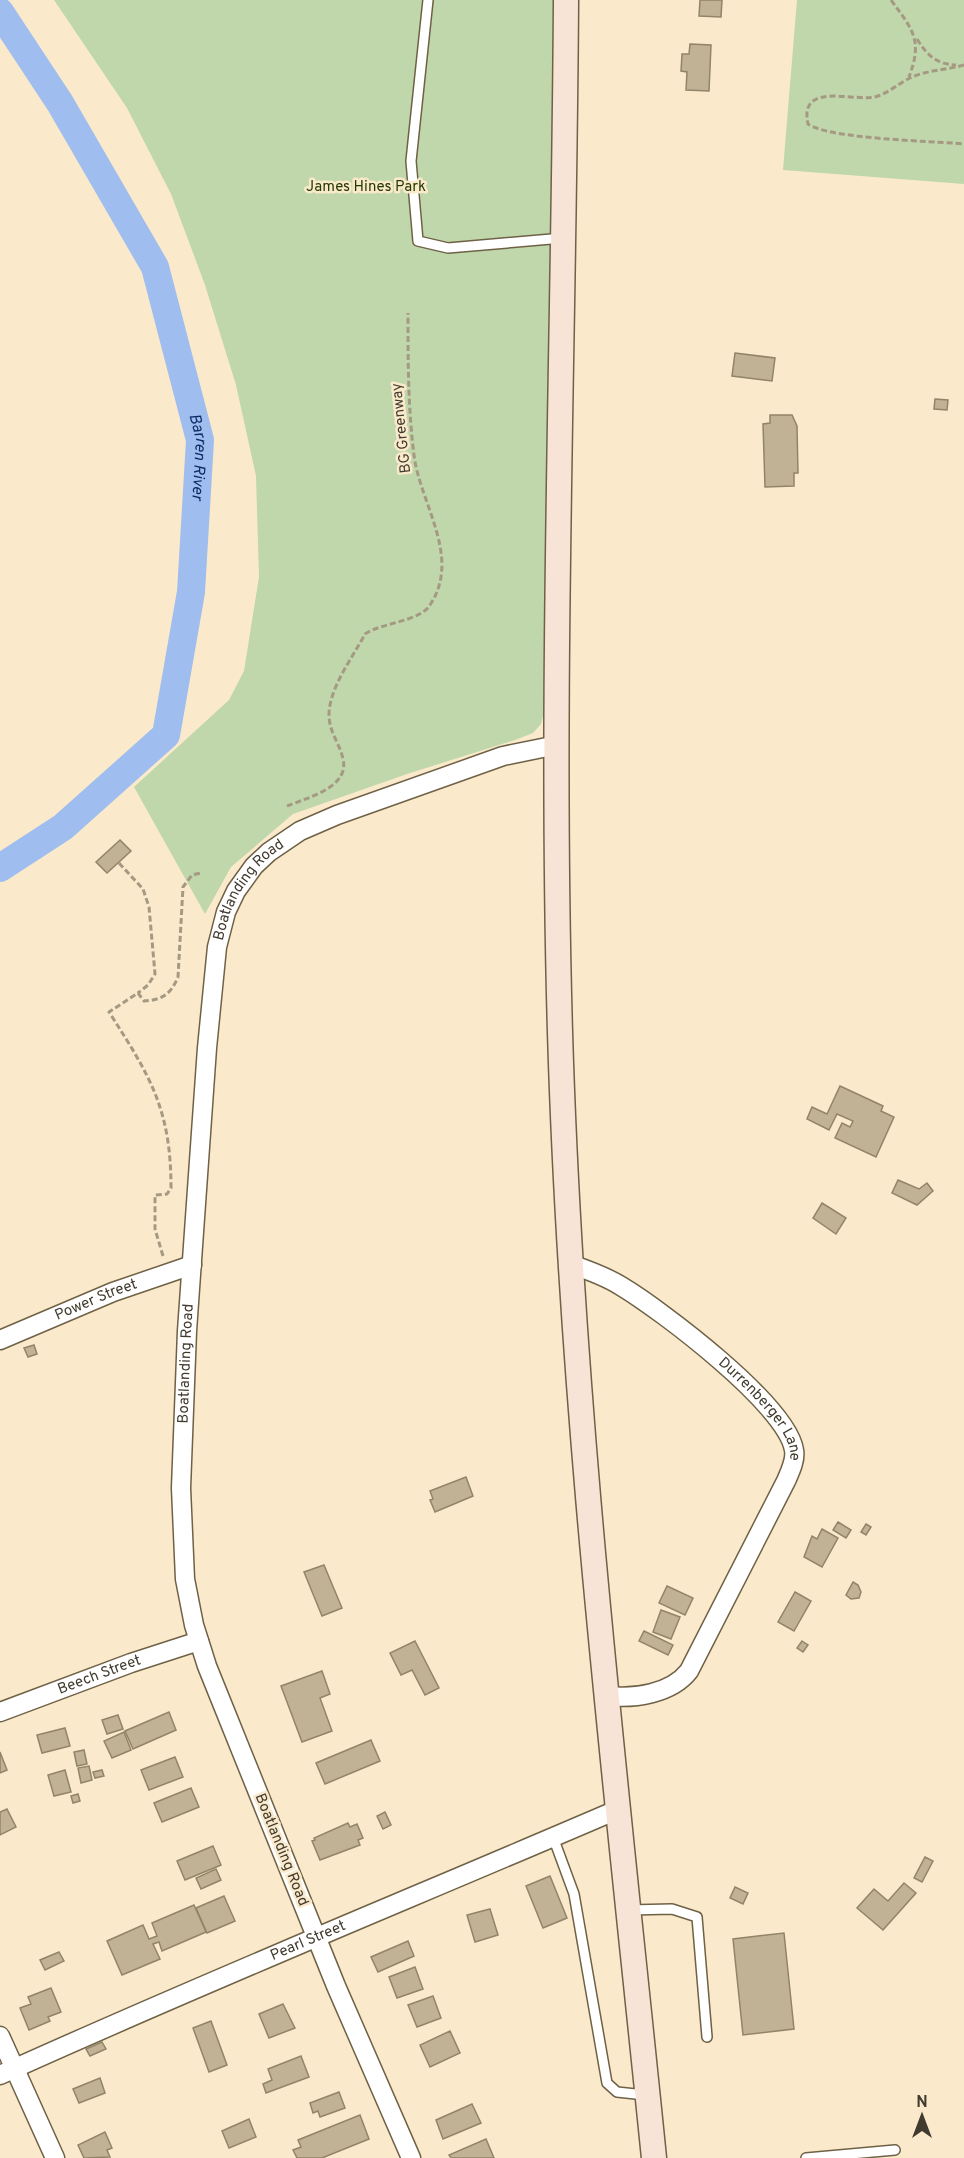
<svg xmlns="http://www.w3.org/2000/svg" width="964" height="2158" font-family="Overpass,sans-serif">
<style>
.green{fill:#bfd7aa}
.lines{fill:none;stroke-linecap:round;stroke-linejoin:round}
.river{stroke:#9fbdee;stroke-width:28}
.building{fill:#c1b295;stroke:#928468;stroke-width:1.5}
.lane-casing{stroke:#6f6146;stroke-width:12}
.street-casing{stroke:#6f6146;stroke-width:21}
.secondary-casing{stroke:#6f6146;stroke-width:27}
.path{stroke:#a59983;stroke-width:3;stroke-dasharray:6 3;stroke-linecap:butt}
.lane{stroke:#fff;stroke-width:9}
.street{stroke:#fff;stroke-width:18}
.secondary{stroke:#f7e4d7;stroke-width:24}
.labels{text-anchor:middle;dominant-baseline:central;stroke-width:5;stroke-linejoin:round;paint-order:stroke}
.park-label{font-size:15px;fill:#233b00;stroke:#faeacb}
.street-label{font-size:15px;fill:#413b2f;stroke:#faeacb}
.water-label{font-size:16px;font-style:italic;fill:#0c2d66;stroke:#faeacb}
</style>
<rect width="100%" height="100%" fill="#faeacb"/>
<g class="green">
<path d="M 54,0 L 555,0 L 544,712 L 541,724 L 533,733 L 515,740 L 407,774 L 293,814 L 231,867 L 205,914 L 134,787 L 229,700 L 244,671 L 259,577 L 256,476 L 236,385 L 205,285 L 171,194 L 127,108 Z"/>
<path d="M 797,0 L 964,0 L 964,184 L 783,170 Z"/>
</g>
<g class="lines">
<path class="river" id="s1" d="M 0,12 L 60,103 L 155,267 L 200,440 L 191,592 L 166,735 L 63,827 L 0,868"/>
</g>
<g class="building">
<path d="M 700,0 L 722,0 L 721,17 L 699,16 Z"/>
<path d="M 690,44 L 711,45 L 709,91 L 686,90 L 687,72 L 681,71 L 682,54 L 689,54 Z"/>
<path d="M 735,353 L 775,358 L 772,381 L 732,376 Z"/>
<path d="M 935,399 L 948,400 L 947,410 L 934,409 Z"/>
<path d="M 770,415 L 792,415 L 797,426 L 798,473 L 794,473 L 794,486 L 765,487 L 763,424 L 770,423 Z"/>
<path d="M 120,840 L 131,851 L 107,873 L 96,862 Z"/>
<path d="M 840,1086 L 883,1106 L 881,1111 L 894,1117 L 876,1157 L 835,1138 L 842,1123 L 850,1127 L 853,1121 L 837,1114 L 829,1130 L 807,1119 L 812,1107 L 827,1114 Z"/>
<path d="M 898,1180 L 919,1189 L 927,1183 L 933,1191 L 917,1205 L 892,1193 Z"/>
<path d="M 822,1203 L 846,1218 L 836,1234 L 813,1218 Z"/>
<path d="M 34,1345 L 37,1354 L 28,1357 L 24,1348 Z"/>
<path d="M 466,1477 L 473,1496 L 435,1512 L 430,1500 L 433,1499 L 430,1491 Z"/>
<path d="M 838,1522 L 851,1530 L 846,1538 L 833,1530 Z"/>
<path d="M 866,1524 L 871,1527 L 866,1535 L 861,1532 Z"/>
<path d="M 822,1529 L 838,1538 L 822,1567 L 804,1557 L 812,1536 L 817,1539 Z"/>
<path d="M 324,1565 L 342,1608 L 322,1616 L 304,1572 Z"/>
<path d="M 853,1582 L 858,1585 L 861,1592 L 859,1598 L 851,1599 L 846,1595 Z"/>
<path d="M 667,1586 L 693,1598 L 685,1615 L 659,1603 Z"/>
<path d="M 795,1592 L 811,1601 L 794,1631 L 778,1622 Z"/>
<path d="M 661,1610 L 680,1617 L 671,1639 L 653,1632 Z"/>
<path d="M 644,1631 L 673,1645 L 668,1655 L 639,1641 Z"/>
<path d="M 415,1641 L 439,1688 L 425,1695 L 412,1670 L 401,1675 L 390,1653 Z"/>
<path d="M 802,1641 L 808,1645 L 803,1652 L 797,1648 Z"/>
<path d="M 322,1671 L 330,1694 L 320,1698 L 332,1731 L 302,1742 L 281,1686 Z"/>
<path d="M 169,1712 L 176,1730 L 133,1749 L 125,1731 Z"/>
<path d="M 118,1715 L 123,1729 L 107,1734 L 102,1720 Z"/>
<path d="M 65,1728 L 70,1746 L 42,1753 L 37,1735 Z"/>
<path d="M 124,1732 L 131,1750 L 112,1758 L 104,1741 Z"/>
<path d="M 371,1740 L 380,1761 L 325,1784 L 316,1763 Z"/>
<path d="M 84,1750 L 87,1764 L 77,1766 L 74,1752 Z"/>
<path d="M 0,1752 L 7,1770 L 0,1773 Z"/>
<path d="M 175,1757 L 183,1777 L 149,1790 L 141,1770 Z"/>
<path d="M 89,1766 L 92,1780 L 81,1783 L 78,1768 Z"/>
<path d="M 65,1770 L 71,1792 L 54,1796 L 48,1775 Z"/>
<path d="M 102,1770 L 104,1776 L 95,1778 L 93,1772 Z"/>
<path d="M 191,1788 L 199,1807 L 162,1822 L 154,1803 Z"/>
<path d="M 78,1794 L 80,1801 L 73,1803 L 71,1796 Z"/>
<path d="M 7,1809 L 16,1827 L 0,1835 L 0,1812 Z"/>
<path d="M 385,1812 L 391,1825 L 383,1829 L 377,1816 Z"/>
<path d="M 348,1823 L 350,1827 L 357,1824 L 363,1838 L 358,1840 L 360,1845 L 320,1860 L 312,1841 L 315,1840 L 314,1838 Z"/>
<path d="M 213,1846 L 221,1865 L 185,1880 L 177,1861 Z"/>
<path d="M 925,1857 L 933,1861 L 922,1882 L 914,1878 Z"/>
<path d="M 216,1869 L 221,1880 L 201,1889 L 196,1878 Z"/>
<path d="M 550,1876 L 567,1918 L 543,1928 L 526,1886 Z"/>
<path d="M 904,1883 L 916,1893 L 883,1930 L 857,1908 L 874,1889 L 888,1901 Z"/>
<path d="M 735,1887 L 748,1893 L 743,1904 L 730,1898 Z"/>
<path d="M 224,1896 L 235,1921 L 207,1933 L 196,1908 Z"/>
<path d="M 194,1905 L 206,1932 L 162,1951 L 159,1942 L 153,1944 L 160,1959 L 122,1975 L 107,1941 L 143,1925 L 149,1939 L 157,1936 L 152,1923 Z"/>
<path d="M 490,1909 L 498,1935 L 475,1942 L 467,1915 Z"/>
<path d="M 784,1933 L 794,2029 L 743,2035 L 733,1939 Z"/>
<path d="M 408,1941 L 414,1956 L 378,1972 L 371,1957 Z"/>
<path d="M 59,1952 L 64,1961 L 45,1970 L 40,1960 Z"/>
<path d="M 415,1967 L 423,1989 L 397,1998 L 389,1977 Z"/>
<path d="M 51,1988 L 61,2012 L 48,2017 L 50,2021 L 29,2030 L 20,2008 L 31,2004 L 28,1997 Z"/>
<path d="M 433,1996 L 441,2018 L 417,2027 L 408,2005 Z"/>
<path d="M 283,2004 L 295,2028 L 269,2038 L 259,2014 Z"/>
<path d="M 211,2021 L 227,2065 L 209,2072 L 193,2028 Z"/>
<path d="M 450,2031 L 460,2053 L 430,2067 L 420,2045 Z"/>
<path d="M 102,2042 L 106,2049 L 90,2056 L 86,2049 Z"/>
<path d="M 301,2056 L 309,2077 L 266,2093 L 263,2084 L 272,2080 L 268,2069 Z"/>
<path d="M 100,2078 L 105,2093 L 79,2103 L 73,2089 Z"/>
<path d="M 339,2092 L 345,2108 L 320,2117 L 318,2111 L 313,2113 L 310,2103 Z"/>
<path d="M 472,2104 L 481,2123 L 443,2139 L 436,2120 Z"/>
<path d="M 360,2115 L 369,2139 L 322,2158 L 297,2158 L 293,2150 L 301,2147 L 298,2140 Z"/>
<path d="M 249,2119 L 256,2137 L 229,2148 L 222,2131 Z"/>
<path d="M 105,2132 L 112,2148 L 107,2150 L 110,2157 L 84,2158 L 78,2145 Z"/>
<path d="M 486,2139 L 494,2158 L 451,2158 L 449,2155 Z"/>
</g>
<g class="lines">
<defs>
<g id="lane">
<path d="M 428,0 L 411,161 L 418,241 L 448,248 L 563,238"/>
<path d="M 553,1837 L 574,1894 L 607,2083 L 617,2092 L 645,2095"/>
<path d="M 629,1910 L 672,1909 L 697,1917 L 707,2037"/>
<path d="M 806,2158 L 895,2150"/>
</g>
<g id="street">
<path id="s2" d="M 570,1264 C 588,1270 605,1276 621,1286 C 661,1310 787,1405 794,1450 C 796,1460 790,1472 786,1481 L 689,1671 C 671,1694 634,1699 607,1696"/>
<path id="s3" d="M 0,1340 L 113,1292 L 192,1265"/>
<path id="s4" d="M 0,1712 L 131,1663 L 199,1641"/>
<path d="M 0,2036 L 55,2158"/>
<path id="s5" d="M 0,2075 C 205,1982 412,1898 619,1809"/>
<path id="s6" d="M 411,2158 L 336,1986 L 207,1666 L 194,1625 L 185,1579 L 181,1488 L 187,1331 L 207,1048 L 217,947 L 226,912 L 236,891 L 254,866 L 269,852 L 300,831 L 337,815 L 503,756 L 557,745"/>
</g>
<path id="secondary" d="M 566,0 C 564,344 550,688 560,1032 C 571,1409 616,1783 654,2158"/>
</defs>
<use href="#lane" class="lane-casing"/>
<use href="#street" class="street-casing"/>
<use href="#secondary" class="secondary-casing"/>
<g class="path">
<path d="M 891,0 C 913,30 923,40 909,77"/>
<path d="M 917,39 C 927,55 936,64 956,65"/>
<path d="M 964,65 C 947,70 926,70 910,78 C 899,83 890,92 878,96 C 859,104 798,79 808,124 C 828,139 933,141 964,144"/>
<path d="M 287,806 C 306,798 350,788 343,759 C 340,744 329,732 329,715 C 329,688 353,657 365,634 C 383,622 419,622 430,605 C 462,557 420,504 414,455 C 408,408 408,361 408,313"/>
<path d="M 119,863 L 143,889 L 149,907 L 155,974 L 148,985 L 138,993"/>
<path d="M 163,1256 L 155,1229 L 155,1195 L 167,1194 L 171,1188 C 171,1109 150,1076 109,1012 L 138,993 L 144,1001 C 162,1000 171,994 178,977 L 183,887 L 192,875 L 201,873"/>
</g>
<use href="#lane" class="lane"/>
<use href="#street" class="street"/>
<use href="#secondary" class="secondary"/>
</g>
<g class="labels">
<g class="park-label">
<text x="366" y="187">James Hines Park</text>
</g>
<g class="street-label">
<text transform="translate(402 428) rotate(-96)">BG Greenway</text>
<text stroke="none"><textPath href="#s6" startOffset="1323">Boatlanding Road</textPath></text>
<text stroke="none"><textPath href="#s3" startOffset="104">Power Street</textPath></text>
<text stroke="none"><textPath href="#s6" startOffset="838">Boatlanding Road</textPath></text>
<text stroke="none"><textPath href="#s2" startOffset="244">Durrenberger Lane</textPath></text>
<text stroke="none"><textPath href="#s4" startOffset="106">Beech Street</textPath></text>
<text transform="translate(281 1850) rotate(68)">Boatlanding Road</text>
<text stroke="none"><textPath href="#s5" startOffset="336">Pearl Street</textPath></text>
</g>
<g class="water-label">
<text stroke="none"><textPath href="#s1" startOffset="494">Barren River</textPath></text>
</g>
</g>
<g transform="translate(922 2116)" stroke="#faeacb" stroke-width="4.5" paint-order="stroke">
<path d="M0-4.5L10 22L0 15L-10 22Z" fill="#413b2f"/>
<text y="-9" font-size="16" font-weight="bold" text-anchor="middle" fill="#413b2f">N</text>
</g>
</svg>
